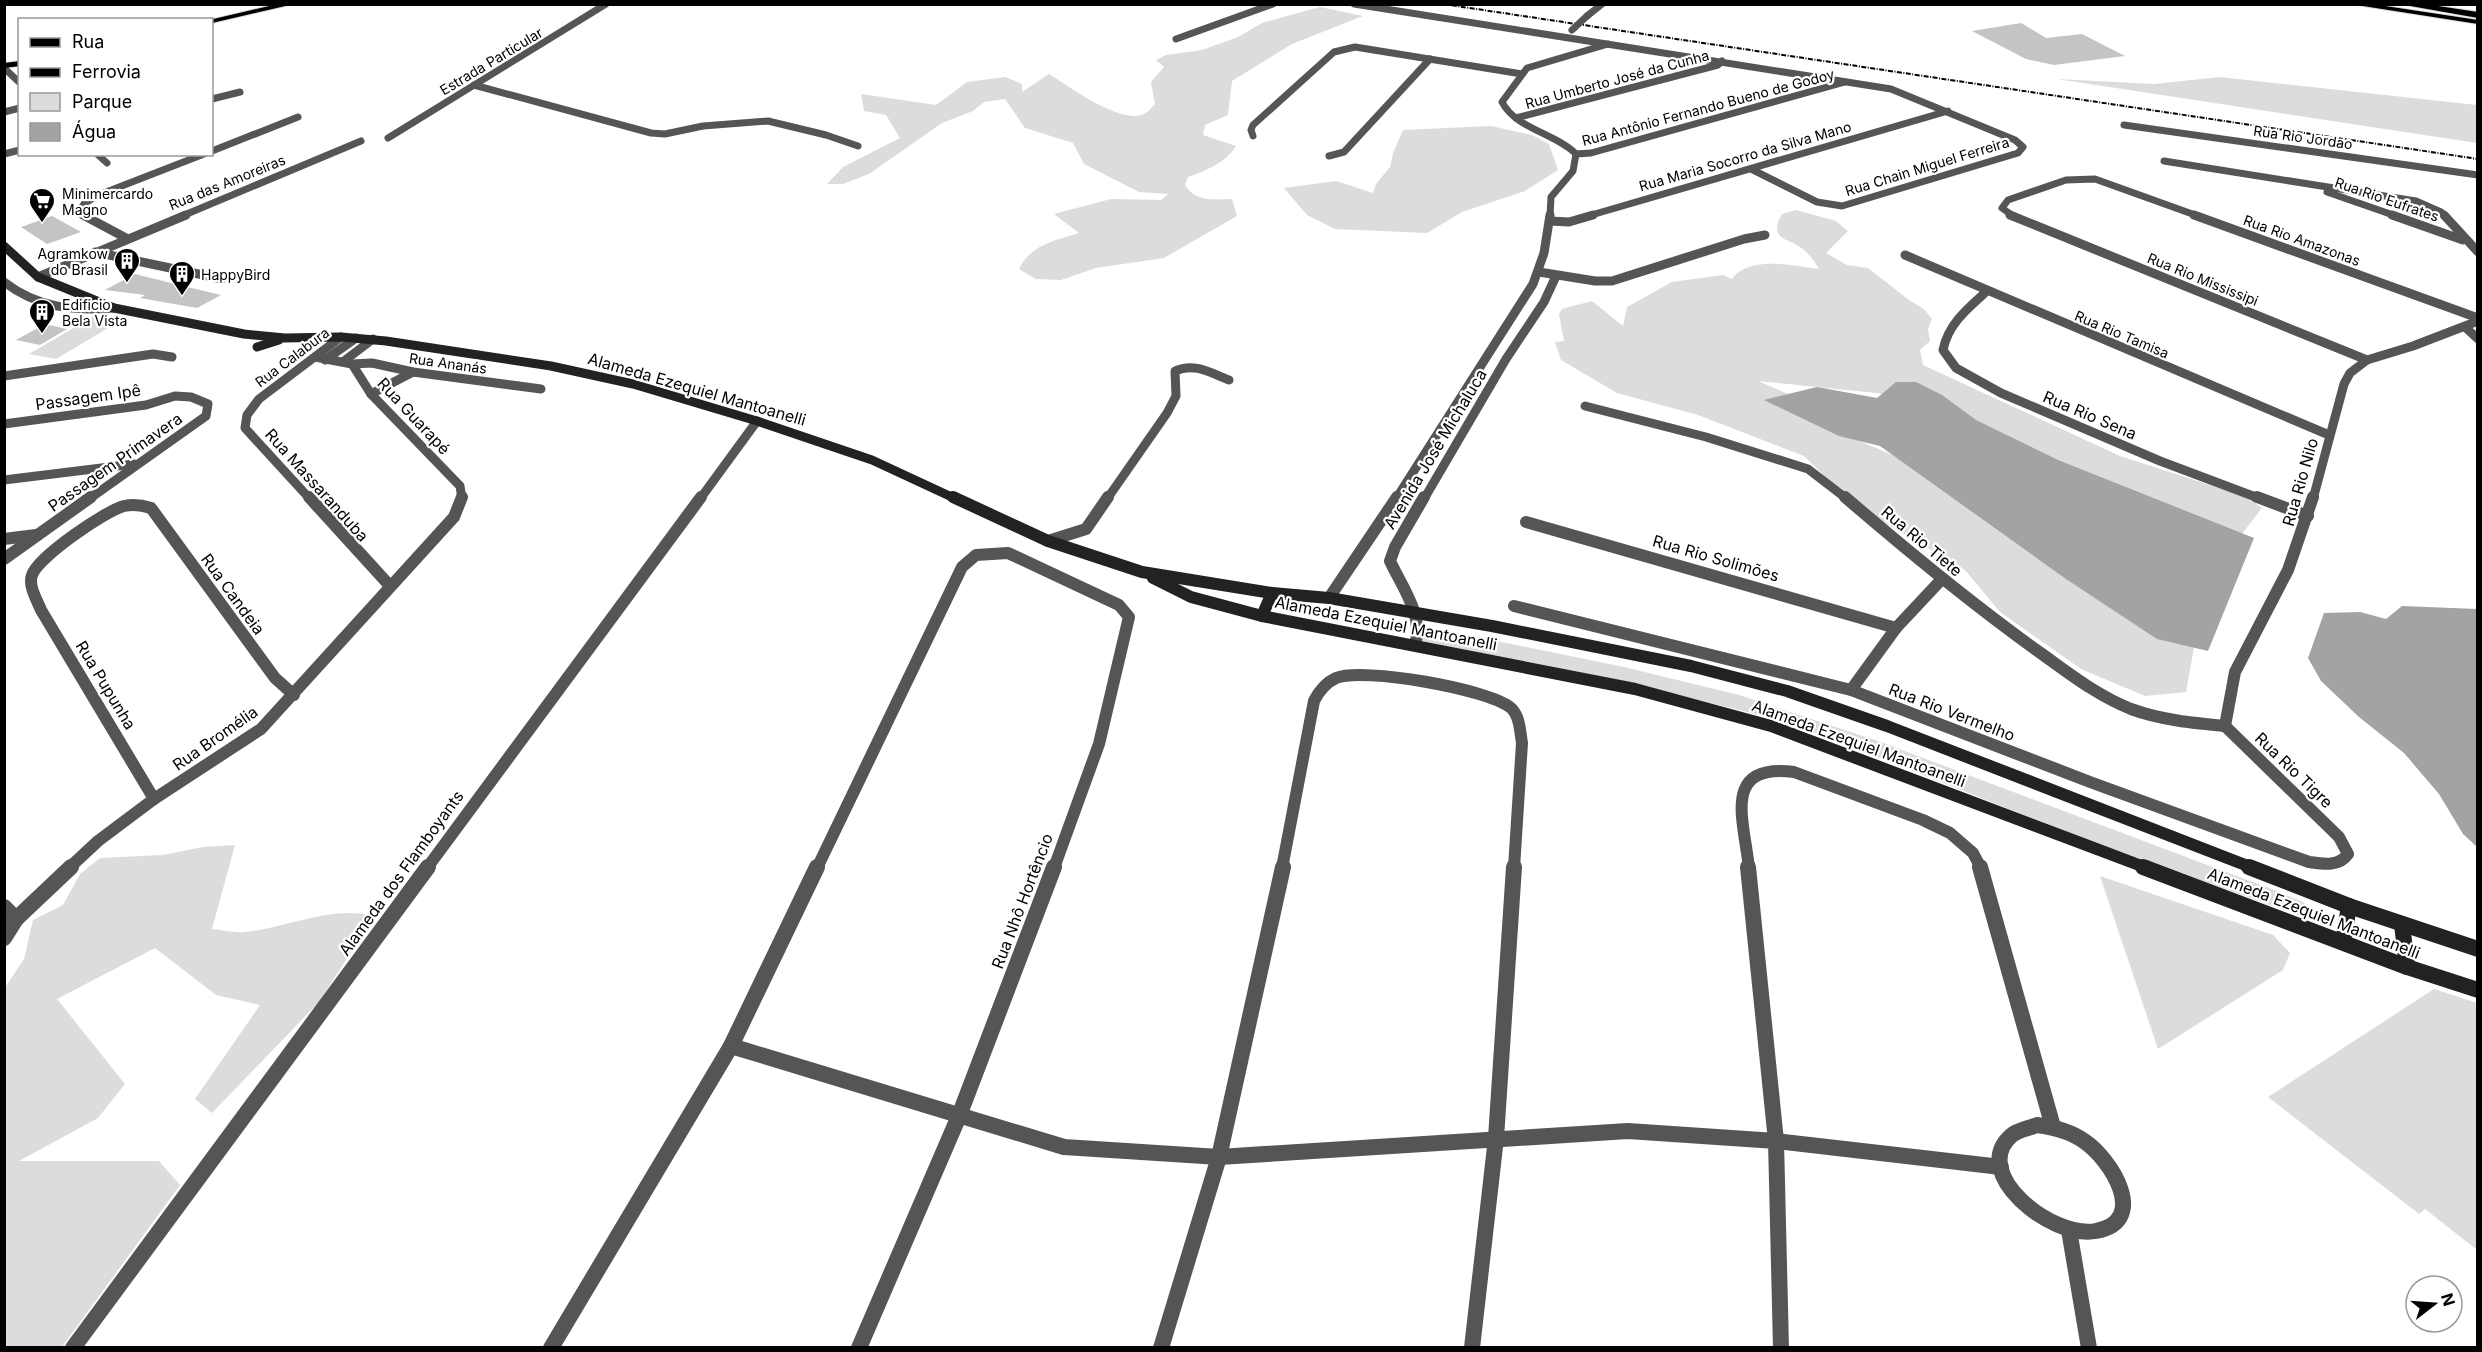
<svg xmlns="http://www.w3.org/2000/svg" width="2482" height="1352" font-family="Inter,sans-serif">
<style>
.green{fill:#dcdcdc}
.water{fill:#a3a3a3}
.building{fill:#c4c4c4}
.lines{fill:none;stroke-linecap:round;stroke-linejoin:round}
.primary-casing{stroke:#dbdbdb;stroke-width:2}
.highway-casing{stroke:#dbdbdb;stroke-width:2}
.street-far3{stroke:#555;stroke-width:7}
.street-far2{stroke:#555;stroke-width:9}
.street-far1{stroke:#555;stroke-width:12}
.street{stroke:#555;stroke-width:16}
.secondary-far2{stroke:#222;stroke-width:9}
.secondary-far1{stroke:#222;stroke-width:12}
.secondary{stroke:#222;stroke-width:16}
.primary{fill:#000;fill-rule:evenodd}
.highway{fill:#000;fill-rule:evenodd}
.rail{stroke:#000;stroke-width:2;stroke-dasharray:5 1.5 1 1.5;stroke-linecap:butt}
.street-bridge{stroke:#555;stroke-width:7}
.labels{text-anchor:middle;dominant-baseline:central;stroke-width:4.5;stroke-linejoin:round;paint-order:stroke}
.far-street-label{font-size:14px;fill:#000;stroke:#fff}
.far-poi-label{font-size:14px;fill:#000;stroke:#fff;text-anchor:start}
.street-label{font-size:16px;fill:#000;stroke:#fff}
</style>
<rect width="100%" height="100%" fill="#fff"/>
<g class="green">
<path d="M 1320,7 L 1363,16 L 1292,44 L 1232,81 L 1228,115 L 1205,125 L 1203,135 L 1236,146 C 1224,164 1207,170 1188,177 L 1185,185 C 1196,203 1213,199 1232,199 L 1237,216 L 1164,258 L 1096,268 L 1061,280 L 1036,279 L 1019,269 C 1031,244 1055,241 1079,233 L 1054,214 L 1111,199 L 1161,200 L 1168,194 L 1139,192 L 1084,164 L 1073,143 L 1025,128 L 1005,99 L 984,102 L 973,111 L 942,123 L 869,174 L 843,184 L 827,184 L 843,167 L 900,138 L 886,115 L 864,111 L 861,94 L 936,105 L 967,82 L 1005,77 L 1022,84 L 1022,92 L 1049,74 C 1069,86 1120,125 1144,114 C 1148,112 1152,107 1155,104 L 1151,82 L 1164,67 L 1156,60 L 1166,55 L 1202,50 L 1238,37 L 1262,23 Z"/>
<path d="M 2220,77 L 2477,105 L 2477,143 L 2057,79 L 2154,84 Z"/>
<path d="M 1491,126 L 1532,135 L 1549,144 L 1558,170 L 1525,191 L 1462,212 L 1427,233 L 1335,229 L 1307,215 L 1284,188 L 1336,181 L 1373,193 L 1376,184 L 1390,167 L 1393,153 L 1403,130 Z"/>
<path d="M 1796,210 L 1836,221 L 1848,231 L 1826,253 L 1847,265 L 1868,268 L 1909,300 L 1924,309 L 1932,319 L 1928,329 L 1930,341 L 1920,350 L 1923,365 L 2120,456 L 2247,497 L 2262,508 L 2241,535 L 2150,520 L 1905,396 L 1758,381 L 1797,398 L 1818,423 L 1904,460 L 2073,582 L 2194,648 L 2186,692 L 2145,696 L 2081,669 L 2000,612 L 1965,570 L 1853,504 L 1804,456 L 1698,415 L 1617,393 L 1561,360 L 1555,342 L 1564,341 L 1559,314 L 1562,309 L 1592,301 L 1623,326 L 1627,307 L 1672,282 L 1723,275 L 1732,279 C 1749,255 1794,266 1819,269 C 1815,262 1809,254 1803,249 C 1789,238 1767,240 1782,214 Z"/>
<path d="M 94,316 L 120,321 L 56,359 L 29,354 Z"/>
<path d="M 1429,627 L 1624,667 L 1739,695 L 1878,741 L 2274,890 L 2303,902 L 2312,911 L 2311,915 L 2300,916 L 2091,841 L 1808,730 L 1751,713 L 1645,687 L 1418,640 Z"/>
<path d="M 235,845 L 212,929 C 223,930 234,933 245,932 C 288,928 330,905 374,916 L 319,1002 L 212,1113 L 195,1099 L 260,1005 L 216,995 L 155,948 L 57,999 L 125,1084 L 98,1118 L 19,1161 L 159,1161 L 180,1185 L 62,1347 L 5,1347 L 4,989 L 24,959 L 33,920 L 63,905 L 80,874 L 100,858 L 163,855 L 203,847 Z"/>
<path d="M 2100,876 L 2273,935 L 2290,953 L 2283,970 L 2158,1049 Z"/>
<path d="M 2434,989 L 2477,1003 L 2477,1250 L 2425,1209 L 2419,1214 L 2268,1097 Z"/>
</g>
<g class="water">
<path d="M 1896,382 L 1916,382 L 1942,395 L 1976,420 L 2058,460 L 2254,538 L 2208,651 L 2157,639 L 2066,579 L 1880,446 L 1839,436 L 1764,400 L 1817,387 L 1877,398 Z"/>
<path d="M 2402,606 L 2477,609 L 2477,847 L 2463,834 L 2439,794 L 2404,753 L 2359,717 L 2321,681 L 2308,658 L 2324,613 L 2360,612 L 2386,619 Z"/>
</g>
<g class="building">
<path d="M 2021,23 L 2046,38 L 2082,34 L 2125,56 L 2054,65 L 2026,59 L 1972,31 Z"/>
<path d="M 52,216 L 81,232 L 47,244 L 21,227 Z"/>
<path d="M 135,274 L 179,285 L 221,295 L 197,308 L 140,298 L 145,295 L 105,290 Z"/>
<path d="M 45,324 L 67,329 L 40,345 L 16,340 Z"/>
</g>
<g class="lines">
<defs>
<g id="primary">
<path d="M 278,4 L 294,4 L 212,23 L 212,20 L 209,20 Z"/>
<path d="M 2350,4 L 2372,4 L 2478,20 L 2478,24 Z"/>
<path d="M 20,61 L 20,66 L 4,68 L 4,63 Z"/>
</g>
<path id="highway" d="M 2399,4 L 2425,4 L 2478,12 L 2478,18 Z"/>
</defs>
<use href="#primary" class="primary-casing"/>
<use href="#highway" class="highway-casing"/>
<g class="street-far3">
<path d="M 1354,4 L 1891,89 L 2015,140 L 2023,147 L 2018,153 L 1842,206 L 1817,202 L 1751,169"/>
<path d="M 1587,16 L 1602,4"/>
<path d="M 1176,39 L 1273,4"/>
<path d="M 4,68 L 20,83"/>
<path d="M 474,85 L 651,133 L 665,134 L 703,126 L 768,121 L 826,135 L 858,146"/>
<path d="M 212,99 L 240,92"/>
<path d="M 4,112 L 20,108"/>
<path d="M 1516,118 L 1718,65 L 1722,61"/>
<path d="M 2124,125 L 2478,175"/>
<path d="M 1253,136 L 1251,130 L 1253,125 L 1334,52 L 1355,47 L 1522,74"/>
<path d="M 388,138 L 606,4"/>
<path d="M 212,151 L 298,117"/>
<path d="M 4,154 L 20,150"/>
<path d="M 97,154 L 107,163"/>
<path d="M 1576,154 L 1591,153 L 1845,82"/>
<path d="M 1329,156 L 1344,152 L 1430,59"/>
<path d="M 2164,161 L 2416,201 L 2441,212 L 2445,216"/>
<path d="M 2327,192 L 2396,216"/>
<path d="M 86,216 L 78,212 L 84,204 L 96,196 L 204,154"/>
<path d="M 182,216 L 361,141"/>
<path d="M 1550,216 L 1551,197 L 1573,171 L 1576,154 C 1555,133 1516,129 1502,102 L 1527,68 L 1608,44"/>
<path d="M 1588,216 L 1948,111"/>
<path d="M 2013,216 L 2002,208 L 2008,200 L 2066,180 L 2095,179 L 2198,216"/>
</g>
<g class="street-far2">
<path d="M 83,215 L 126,238"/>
<path d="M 2010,215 L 2367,360"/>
<path d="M 2194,215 L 2478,318"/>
<path d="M 2392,215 L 2463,240"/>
<path d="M 2444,215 L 2478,252"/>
<path d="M 1550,221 L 1569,222 L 1593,215"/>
<path d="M 95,252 L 222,279"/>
<path d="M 1905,255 L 2329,435"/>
<path d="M 1539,272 L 1595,281 L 1612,281 L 1744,239 L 1765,235"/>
<path d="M 38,277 L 186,215"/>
<path d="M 4,282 C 38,308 73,311 114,308"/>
<path d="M 1987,291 C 1968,308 1948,324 1943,350 L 1956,368 L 2001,393 L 2160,461 L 2261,499"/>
<path d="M 2465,327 L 2478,339"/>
<path d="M 315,357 L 352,364 L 371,394 L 460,486 L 462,499"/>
<path d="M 325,360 L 356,338"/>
<path d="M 344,361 L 373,339"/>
<path d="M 352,364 L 372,363 L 413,372 L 541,389"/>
<path d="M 4,376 L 153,354 L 172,357"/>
<path d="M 371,394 L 413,372"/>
<path d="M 1585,406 L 1706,437 L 1808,469 L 1847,499"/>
<path d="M 4,424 L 146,405 L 175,396 L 191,397 L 208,404 L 206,416 L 89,499"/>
<path d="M 4,480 L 134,464"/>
<path d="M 310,499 L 245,428 L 247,415 L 259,399 L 341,337"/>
<path d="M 700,499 L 757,421"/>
<path d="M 1107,499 L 1167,413 L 1176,396 L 1175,371 C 1194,362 1211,373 1229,380"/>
<path d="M 1396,499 L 1533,284 L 1544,253 L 1550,215"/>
<path d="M 1424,499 L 1506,359 L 1544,302 L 1556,276"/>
<path d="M 2313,499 L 2344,384 L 2350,373 L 2367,360 L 2413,346 L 2478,321"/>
</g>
<g class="street-far1">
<path d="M 309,497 L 390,586"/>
<path d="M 1845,497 C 1909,552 1973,605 2042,654 C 2070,674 2098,696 2131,709 C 2161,720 2193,723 2225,726"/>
<path d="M 2257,497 L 2308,516"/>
<path d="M 1526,522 L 1896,628"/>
<path d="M 4,539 L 36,535"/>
<path d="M 1048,541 L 1086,529 L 1108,497"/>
<path d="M 4,559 L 91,497"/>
<path d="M 1329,598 L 1397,497"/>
<path d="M 1514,606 L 1851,690 L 2090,782 L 2309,862 C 2323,864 2339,867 2348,854 L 2339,837 L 2225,726"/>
<path d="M 1415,645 C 1424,615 1402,587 1390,561 L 1395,547 L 1424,497"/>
<path d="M 1851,690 L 1896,628 L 1941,580"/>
<path d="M 2225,726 L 2235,672 L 2288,570 L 2313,497"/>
<path d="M 154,799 L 41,610 C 37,600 28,586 32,575 C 38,557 105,511 124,506 C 133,504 142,505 151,508 L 275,678 L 294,695"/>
<path d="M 69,868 L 98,841 L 154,799 L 261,729 L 454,517 L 462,497"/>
<path d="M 427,868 L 701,497"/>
<path d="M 817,868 L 962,567 L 976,555 L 1008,553 L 1119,605 L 1129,617 L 1099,744 L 1054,868"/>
<path d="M 1282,868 L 1314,701 C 1319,691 1325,683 1336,678 C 1363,667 1489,689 1511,708 C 1520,716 1520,732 1522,743 L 1514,868"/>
<path d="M 1749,868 C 1744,820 1721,763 1794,772 L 1923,820 L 1950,833 L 1973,853 L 1981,868"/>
</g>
<g class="street">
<path d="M 1748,867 L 1776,1141 L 1781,1348"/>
<path d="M 1980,867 L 2053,1127"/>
<path d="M 4,907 L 16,919"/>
<path d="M 4,938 L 16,919 L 71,867"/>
<path d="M 731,1046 L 1064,1147 L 1219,1157 L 1628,1131 L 1776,1141 L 2001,1167"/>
<path d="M 2037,1125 C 2053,1127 2070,1131 2084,1141 C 2111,1159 2150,1221 2096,1231 C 2051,1239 1968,1172 2012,1135 C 2018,1130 2030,1128 2037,1125 Z"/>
<path d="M 2069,1230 L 2089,1348"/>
<path d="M 73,1348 L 428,867"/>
<path d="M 551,1348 L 731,1046 L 817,867"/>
<path d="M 859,1348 L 959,1116 L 1054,867"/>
<path d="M 1161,1348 L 1219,1157 L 1283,867"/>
<path d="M 1472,1348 L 1496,1138 L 1514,867"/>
</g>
<g class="secondary-far2">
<path d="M 4,246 L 38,277 L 114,308 L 244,334 L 285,338 L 341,337 L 386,341 L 551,366 L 633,384 L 757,421 L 872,460 L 956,499"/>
<path d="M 257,347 L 279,340"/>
</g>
<g class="secondary-far1">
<path d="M 953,497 L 1048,541 L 1142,572 L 1272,593 L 1329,598 L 1492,626 L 1691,666 L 1787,691 L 1887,726 L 2253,868"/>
<path d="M 1153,578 L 1191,597 L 1262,616 L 1635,689 L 1771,726 L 2147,868"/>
<path d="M 1262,616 L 1272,593"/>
</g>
<g class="secondary">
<path d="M 2143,867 L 2407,967 L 2478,990"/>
<path d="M 2249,867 L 2349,906 L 2478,949"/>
<path d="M 2402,924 L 2407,967"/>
<path d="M 2343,942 L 2349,906"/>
</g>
<use href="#primary" class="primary"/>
<use href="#highway" class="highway"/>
<path class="rail" d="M 1443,4 L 2478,159"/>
<path class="street-bridge" d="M 1572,30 L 1587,16"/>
</g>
<defs>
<symbol id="supermarket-pin" viewBox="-11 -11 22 30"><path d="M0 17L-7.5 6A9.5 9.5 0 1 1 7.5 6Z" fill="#000" stroke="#fff"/><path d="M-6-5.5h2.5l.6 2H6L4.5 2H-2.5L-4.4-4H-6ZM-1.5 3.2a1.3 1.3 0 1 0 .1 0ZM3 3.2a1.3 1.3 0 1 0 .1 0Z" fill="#fff"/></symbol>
<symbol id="building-pin" viewBox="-11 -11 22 30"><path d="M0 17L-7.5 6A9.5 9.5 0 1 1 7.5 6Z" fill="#000" stroke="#fff"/><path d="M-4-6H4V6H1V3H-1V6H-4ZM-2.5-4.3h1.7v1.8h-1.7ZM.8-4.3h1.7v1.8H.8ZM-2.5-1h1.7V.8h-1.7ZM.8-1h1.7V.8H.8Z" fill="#fff"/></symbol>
</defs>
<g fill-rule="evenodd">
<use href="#supermarket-pin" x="27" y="186" width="30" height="40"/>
<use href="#building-pin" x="112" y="246" width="30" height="40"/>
<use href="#building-pin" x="167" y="259" width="30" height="40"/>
<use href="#building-pin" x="27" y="297" width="30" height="40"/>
</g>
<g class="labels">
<g class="far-street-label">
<text transform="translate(491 61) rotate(-31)">Estrada Particular</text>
<text transform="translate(1617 79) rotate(-15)">Rua Umberto José da Cunha</text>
<text transform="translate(1708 107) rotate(-15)">Rua Antônio Fernando Bueno de Godoy</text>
<text transform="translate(2303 137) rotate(8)">Rua Rio Jordão</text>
<text transform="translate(1745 156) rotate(-16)">Rua Maria Socorro da Silva Mano</text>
<text transform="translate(1927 166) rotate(-17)">Rua Chain Miguel Ferreira</text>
<text transform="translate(227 182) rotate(-22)">Rua das Amoreiras</text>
<text transform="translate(2387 199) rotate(19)">Rua Rio Eufrates</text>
<text transform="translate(2302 240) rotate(20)">Rua Rio Amazonas</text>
<text transform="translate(2203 279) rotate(22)">Rua Rio Mississipi</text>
<text transform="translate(2122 334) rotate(23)">Rua Rio Tamisa</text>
<text transform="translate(292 357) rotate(-37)">Rua Calabura</text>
<text transform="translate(448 363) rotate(8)">Rua Ananás</text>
</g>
<g class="far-poi-label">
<text x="62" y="193">Minimercardo<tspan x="62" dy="16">Magno</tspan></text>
<text x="108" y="253" text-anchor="end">Agramkow<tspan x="108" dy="16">do Brasil</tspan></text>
<text x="201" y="274">HappyBird</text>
<text x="62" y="304">Edificio<tspan x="62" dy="16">Bela Vista</tspan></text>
</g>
<g class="street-label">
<text transform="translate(697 389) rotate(16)">Alameda Ezequiel Mantoanelli</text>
<text transform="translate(88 397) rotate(-8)">Passagem Ipê</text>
<text transform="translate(2090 415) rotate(23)">Rua Rio Sena</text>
<text transform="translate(414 416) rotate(47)">Rua Guarapé</text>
<text transform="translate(1435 449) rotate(-59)">Avenida José Michaluca</text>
<text transform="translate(115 462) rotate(-35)">Passagem Primavera</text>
<text transform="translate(2300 482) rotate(-74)">Rua Rio Nilo</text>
<text transform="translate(317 485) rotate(48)">Rua Massaranduba</text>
<text transform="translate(1922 541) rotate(40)">Rua Rio Tiete</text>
<text transform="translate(1716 558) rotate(16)">Rua Rio Solimões</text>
<text transform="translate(233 594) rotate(54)">Rua Candeia</text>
<text transform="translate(1386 623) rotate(11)">Alameda Ezequiel Mantoanelli</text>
<text transform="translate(106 685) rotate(59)">Rua Pupunha</text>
<text transform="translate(1952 712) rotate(21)">Rua Rio Vermelho</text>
<text transform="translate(215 738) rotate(-35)">Rua Bromélia</text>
<text transform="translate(1859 743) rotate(20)">Alameda Ezequiel Mantoanelli</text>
<text transform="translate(2294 770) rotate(44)">Rua Rio Tigre</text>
<text transform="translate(401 873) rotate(-54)">Alameda dos Flamboyants</text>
<text transform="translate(1022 901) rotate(-69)">Rua Nhô Hortêncio</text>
<text transform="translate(2314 913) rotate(21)">Alameda Ezequiel Mantoanelli</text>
</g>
</g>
<rect width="2482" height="1352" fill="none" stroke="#000000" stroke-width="12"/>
<rect x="18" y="18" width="195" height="138" fill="#ffffff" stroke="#999999" stroke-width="1.5"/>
<rect x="30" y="38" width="30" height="9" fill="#000000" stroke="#999999" stroke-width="1.5"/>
<text x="72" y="48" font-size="18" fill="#000000">Rua</text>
<rect x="30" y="68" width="30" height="9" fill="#000000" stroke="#999999" stroke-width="1.5"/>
<text x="72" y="78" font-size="18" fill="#000000">Ferrovia</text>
<rect x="30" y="93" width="30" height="18" fill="#dcdcdc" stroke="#999999" stroke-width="1.5"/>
<text x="72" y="108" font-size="18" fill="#000000">Parque</text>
<rect x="30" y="123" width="30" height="18" fill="#a3a3a3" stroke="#999999" stroke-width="1.5"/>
<text x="72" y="138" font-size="18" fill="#000000">Água</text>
<g transform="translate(2434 1304) rotate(73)"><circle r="28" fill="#ffffff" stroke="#999999" stroke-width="1.5"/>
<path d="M0-4.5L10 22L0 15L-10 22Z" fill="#000000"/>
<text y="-9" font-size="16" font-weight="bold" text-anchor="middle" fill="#000000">N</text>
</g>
</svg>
